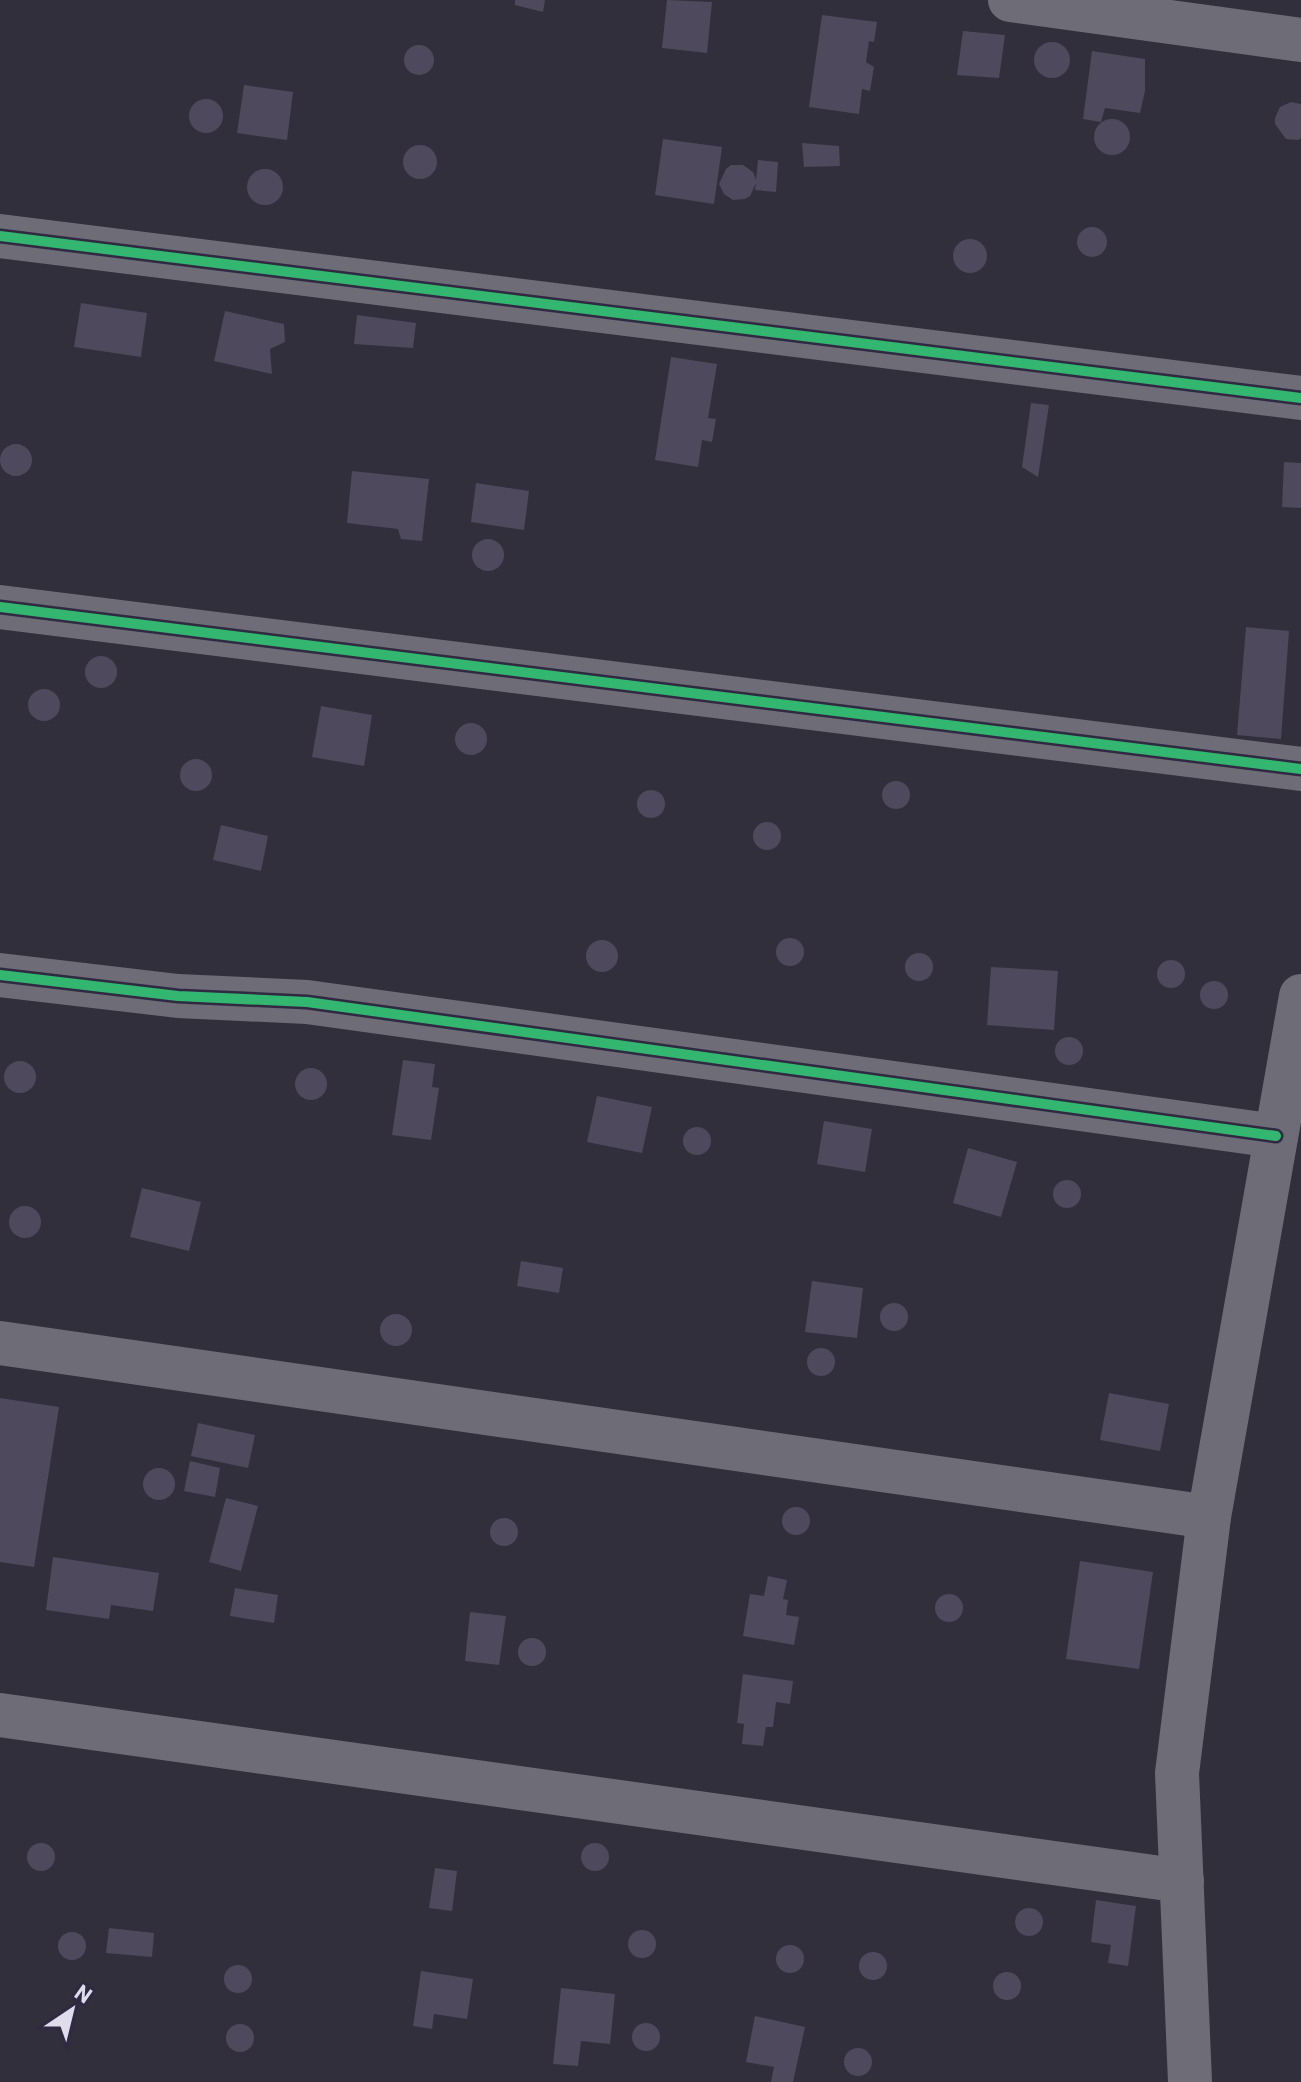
<svg xmlns="http://www.w3.org/2000/svg" width="1301" height="2082" font-family="Barlow,sans-serif">
<style>
.building{fill:#4e495c}
.lines{fill:none;stroke-linecap:round;stroke-linejoin:round}
.minor{stroke:#6e6c77;stroke-width:44}
.cycleway-casing{stroke:#2f2a41;stroke-width:15}
.cycleway{stroke:#33b770;stroke-width:10}
</style>
<rect width="100%" height="100%" fill="#322f3c"/>
<g class="building">
<path d="M 515,0 L 545,0 L 543,12 L 515,5 Z"/>
<path d="M 667,0 L 712,2 L 707,53 L 662,48 Z"/>
<path d="M 822,15 L 877,22 L 874,42 L 869,41 L 866,62 L 874,67 L 870,91 L 862,89 L 859,114 L 809,107 Z"/>
<path d="M 963,31 L 1005,35 L 999,78 L 957,75 Z"/>
<circle cx="1052" cy="60" r="18"/>
<circle cx="419" cy="60" r="15"/>
<path d="M 1092,51 L 1145,59 L 1145,91 L 1140,113 L 1105,108 L 1101,122 L 1083,119 Z"/>
<path d="M 244,85 L 293,92 L 287,140 L 237,133 Z"/>
<circle cx="206" cy="116" r="17"/>
<path d="M 1291,102 L 1301,104 L 1301,138 L 1298,140 L 1286,139 L 1275,124 L 1275,118 L 1280,107 Z"/>
<circle cx="1112" cy="137" r="18"/>
<path d="M 663,139 L 722,147 L 714,204 L 655,195 Z"/>
<path d="M 802,143 L 839,146 L 840,166 L 804,167 Z"/>
<circle cx="420" cy="162" r="17"/>
<path d="M 758,160 L 778,162 L 776,192 L 755,190 L 756,183 L 750,196 L 745,199 L 733,200 L 724,194 L 719,184 L 726,169 L 731,165 L 743,165 L 753,172 L 756,180 Z"/>
<circle cx="265" cy="187" r="18"/>
<circle cx="1092" cy="242" r="15"/>
<circle cx="970" cy="256" r="17"/>
<path d="M 81,303 L 147,313 L 141,357 L 74,347 Z"/>
<path d="M 225,311 L 284,324 L 285,342 L 270,349 L 272,374 L 214,361 Z"/>
<path d="M 357,315 L 416,323 L 413,348 L 354,344 Z"/>
<path d="M 671,357 L 717,364 L 708,418 L 716,419 L 712,442 L 702,440 L 698,467 L 655,460 Z"/>
<path d="M 1031,403 L 1049,405 L 1038,477 L 1022,467 Z"/>
<circle cx="16" cy="460" r="16"/>
<path d="M 1284,462 L 1301,463 L 1301,508 L 1282,507 Z"/>
<path d="M 352,471 L 429,479 L 422,541 L 401,539 L 398,529 L 347,523 Z"/>
<path d="M 476,483 L 529,491 L 524,530 L 471,522 Z"/>
<circle cx="488" cy="555" r="16"/>
<path d="M 1246,627 L 1289,631 L 1281,739 L 1237,735 Z"/>
<circle cx="101" cy="672" r="16"/>
<circle cx="44" cy="705" r="16"/>
<path d="M 321,706 L 372,715 L 364,766 L 312,757 Z"/>
<circle cx="471" cy="739" r="16"/>
<circle cx="196" cy="775" r="16"/>
<circle cx="896" cy="795" r="14"/>
<circle cx="651" cy="804" r="14"/>
<circle cx="767" cy="836" r="14"/>
<path d="M 221,825 L 268,836 L 261,871 L 213,860 Z"/>
<circle cx="790" cy="952" r="14"/>
<circle cx="602" cy="956" r="16"/>
<circle cx="919" cy="967" r="14"/>
<circle cx="1171" cy="974" r="14"/>
<path d="M 991,967 L 1058,971 L 1054,1030 L 987,1025 Z"/>
<circle cx="1214" cy="995" r="14"/>
<circle cx="1069" cy="1051" r="14"/>
<path d="M 403,1060 L 435,1064 L 432,1087 L 439,1088 L 431,1140 L 392,1135 Z"/>
<circle cx="20" cy="1077" r="16"/>
<circle cx="311" cy="1084" r="16"/>
<path d="M 597,1096 L 652,1107 L 642,1153 L 587,1142 Z"/>
<path d="M 824,1121 L 872,1129 L 865,1172 L 817,1164 Z"/>
<circle cx="697" cy="1141" r="14"/>
<path d="M 968,1148 L 1017,1162 L 1001,1217 L 953,1203 Z"/>
<circle cx="1067" cy="1194" r="14"/>
<path d="M 142,1188 L 201,1202 L 189,1251 L 130,1237 Z"/>
<circle cx="25" cy="1222" r="16"/>
<path d="M 521,1261 L 563,1268 L 559,1293 L 517,1286 Z"/>
<path d="M 812,1281 L 863,1288 L 857,1338 L 805,1332 Z"/>
<circle cx="894" cy="1317" r="14"/>
<circle cx="396" cy="1330" r="16"/>
<circle cx="821" cy="1362" r="14"/>
<path d="M 1109,1393 L 1169,1404 L 1160,1451 L 1100,1440 Z"/>
<path d="M 0,1398 L 59,1407 L 34,1567 L 0,1562 Z"/>
<path d="M 198,1423 L 255,1435 L 248,1468 L 191,1456 Z"/>
<path d="M 190,1461 L 220,1468 L 215,1497 L 184,1491 Z"/>
<circle cx="159" cy="1484" r="16"/>
<path d="M 226,1498 L 258,1506 L 241,1571 L 209,1562 Z"/>
<circle cx="796" cy="1521" r="14"/>
<circle cx="504" cy="1532" r="14"/>
<path d="M 53,1557 L 159,1573 L 153,1611 L 111,1605 L 109,1619 L 46,1610 Z"/>
<path d="M 1080,1561 L 1153,1572 L 1139,1669 L 1066,1659 Z"/>
<path d="M 768,1576 L 787,1580 L 783,1599 L 788,1600 L 786,1615 L 799,1617 L 794,1645 L 743,1636 L 750,1594 L 764,1596 Z"/>
<path d="M 235,1588 L 278,1595 L 274,1623 L 230,1616 Z"/>
<circle cx="949" cy="1608" r="14"/>
<path d="M 470,1612 L 506,1616 L 499,1665 L 465,1661 Z"/>
<circle cx="532" cy="1652" r="14"/>
<path d="M 743,1674 L 793,1681 L 790,1704 L 776,1702 L 773,1727 L 766,1727 L 763,1746 L 742,1744 L 744,1724 L 737,1723 Z"/>
<circle cx="41" cy="1857" r="14"/>
<circle cx="595" cy="1857" r="14"/>
<path d="M 435,1868 L 457,1871 L 452,1911 L 429,1908 Z"/>
<path d="M 1096,1900 L 1136,1906 L 1128,1966 L 1108,1963 L 1111,1945 L 1091,1942 Z"/>
<circle cx="1029" cy="1922" r="14"/>
<path d="M 109,1928 L 154,1933 L 152,1957 L 106,1953 Z"/>
<circle cx="642" cy="1944" r="14"/>
<circle cx="72" cy="1946" r="14"/>
<circle cx="790" cy="1959" r="14"/>
<circle cx="873" cy="1966" r="14"/>
<circle cx="238" cy="1979" r="14"/>
<path d="M 421,1971 L 473,1979 L 467,2019 L 434,2014 L 432,2029 L 413,2026 Z"/>
<circle cx="1007" cy="1986" r="14"/>
<path d="M 561,1988 L 615,1994 L 610,2044 L 581,2041 L 578,2066 L 553,2064 Z"/>
<path d="M 755,2016 L 805,2027 L 793,2082 L 771,2082 L 774,2067 L 746,2062 Z"/>
<circle cx="646" cy="2037" r="14"/>
<circle cx="240" cy="2038" r="14"/>
<circle cx="858" cy="2062" r="14"/>
</g>
<g class="lines">
<g class="minor">
<path d="M 1010,0 L 1301,40"/>
<path d="M 0,236 L 1301,398"/>
<path d="M 0,607 L 1301,769"/>
<path d="M 0,975 L 178,996 L 307,1002 L 1276,1136"/>
<path d="M 0,1343 L 1209,1517"/>
<path d="M 0,1715 L 1182,1881"/>
<path d="M 1190,2082 L 1177,1773 L 1209,1517 L 1301,996"/>
</g>
<defs>
<g id="cycleway">
<path d="M 0,236 L 1301,398"/>
<path d="M 0,607 L 1301,769"/>
<path d="M 0,975 L 178,996 L 307,1002 L 1276,1136"/>
</g>
</defs>
<use href="#cycleway" class="cycleway-casing"/>
<use href="#cycleway" class="cycleway"/>
</g>
<g transform="translate(72 2010) rotate(35)" stroke="#2f2a41" stroke-width="6" paint-order="stroke">
<path d="M0-6L14 30L0 20L-14 30Z" fill="#dfdceb"/>
<text y="-12" font-size="22" font-weight="bold" text-anchor="middle" fill="#dfdceb">N</text>
</g>
</svg>
